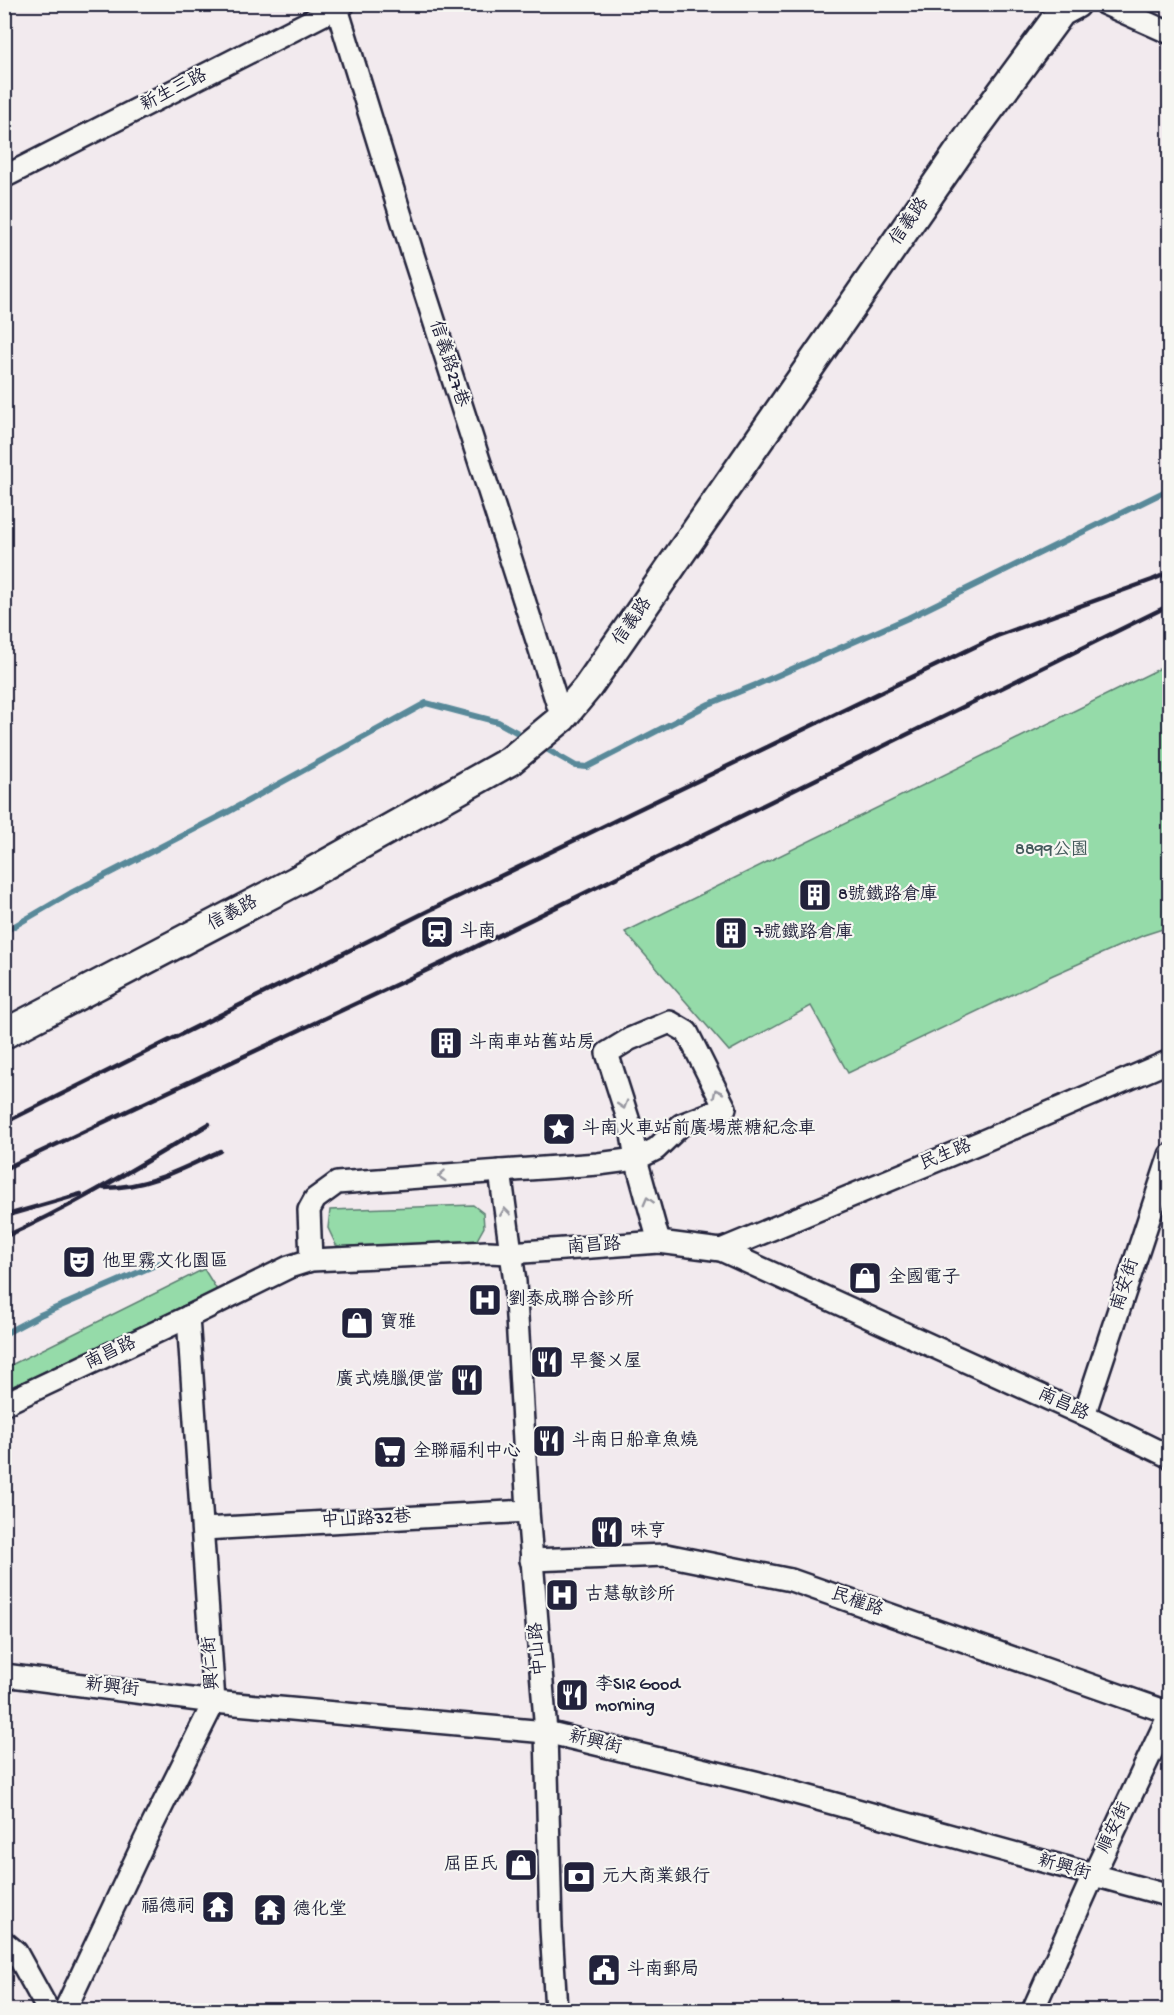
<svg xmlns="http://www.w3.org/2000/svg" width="1174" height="2015" font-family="'Gochi Hand','LXGW WenKai TC',sans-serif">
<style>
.green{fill:#95dba9;stroke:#5c7e72;stroke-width:1.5}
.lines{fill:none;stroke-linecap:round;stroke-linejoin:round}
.stream{stroke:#598999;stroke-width:6}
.street-casing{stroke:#22223b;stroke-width:26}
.secondary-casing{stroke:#22223b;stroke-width:33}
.street{stroke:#f6f6f2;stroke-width:21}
.secondary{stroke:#f6f6f2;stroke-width:28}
.rail{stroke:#22223b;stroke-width:4.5}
.oneway{stroke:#9797a0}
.labels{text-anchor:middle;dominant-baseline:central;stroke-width:4.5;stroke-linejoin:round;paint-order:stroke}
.street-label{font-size:18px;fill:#22223b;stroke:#f6f6f2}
.park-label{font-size:18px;fill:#445a5c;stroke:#f6f6f2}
.poi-label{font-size:18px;fill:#22223b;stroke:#f6f6f2;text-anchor:start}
</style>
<rect width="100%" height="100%" fill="#f2eaee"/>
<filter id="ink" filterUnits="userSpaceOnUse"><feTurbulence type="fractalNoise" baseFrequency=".0167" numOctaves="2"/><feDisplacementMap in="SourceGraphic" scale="12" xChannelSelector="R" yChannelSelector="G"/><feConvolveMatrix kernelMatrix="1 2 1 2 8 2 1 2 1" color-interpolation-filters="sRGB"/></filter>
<g filter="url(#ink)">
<g class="green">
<path d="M 1169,664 L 1169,927 L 1144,935 L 1053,975 L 848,1073 L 811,1006 L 729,1051 L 625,932 Z"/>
<path d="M 473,1205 L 483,1213 L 484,1227 L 474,1245 L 345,1248 L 336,1245 L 328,1228 L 330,1210 Z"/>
<path d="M 204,1269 L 217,1290 L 5,1390 L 5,1368 Z"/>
</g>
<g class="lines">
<g class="stream">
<path d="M 541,746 L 576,766 L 587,767 L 709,704 L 758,684 L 908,618 L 1170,489"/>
<path d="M 4,932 L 71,893 L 226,813 L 426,703 L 498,722 L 527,738"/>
<path d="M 4,1334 L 40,1315 L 160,1263"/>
</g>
<defs>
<g id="street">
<path d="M 1105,4 L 1170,33"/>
<path d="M 337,8 L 413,255 L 562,718"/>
<path d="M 4,177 L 344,4"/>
<path d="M 500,1171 L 515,1282 L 528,1511 L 546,1732 L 551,1928 L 556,2010"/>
<path d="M 721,1250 L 981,1142 L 1170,1061"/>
<path d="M 311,1260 L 309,1210 L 315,1199 L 337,1183 L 598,1164 L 636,1159 L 656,1149 L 681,1125 L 725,1108 L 687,1032 L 670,1022 L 630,1039 L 607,1053 L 631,1128 L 636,1159 L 659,1242"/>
<path d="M 4,1404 L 188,1317 L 289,1267 L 311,1260 L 488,1252 L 510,1253 L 659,1242 L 721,1250 L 1084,1415 L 1170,1457"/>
<path d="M 1084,1415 L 1170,1155"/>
<path d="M 203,1529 L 528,1511"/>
<path d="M 531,1560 L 666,1555 L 791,1580 L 1170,1713"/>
<path d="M 4,1675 L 214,1702 L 546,1732 L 759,1783 L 1170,1896"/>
<path d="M 4,1942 L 16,1952 L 48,2010"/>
<path d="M 65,2010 L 145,1840 L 214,1702 L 188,1317"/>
<path d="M 1033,2010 L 1093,1876 L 1170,1713"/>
</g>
<path id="secondary" d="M 4,1034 L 296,881 L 510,761 L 562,718 L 587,688 L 974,130 L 1061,12 L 1076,4"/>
</defs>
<use href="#street" class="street-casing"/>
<use href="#secondary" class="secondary-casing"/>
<use href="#street" class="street"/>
<use href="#secondary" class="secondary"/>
<g class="rail">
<path d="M 4,1123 L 428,911 L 997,636 L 1152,580 L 1170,572"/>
<path d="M 4,1169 L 455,957 L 1170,605"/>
<path d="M 104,1188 C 147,1188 182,1169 220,1151"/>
<path d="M 4,1216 L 81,1194"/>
<path d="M 4,1237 C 76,1205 142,1164 209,1124"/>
</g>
</g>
<defs><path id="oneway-chevron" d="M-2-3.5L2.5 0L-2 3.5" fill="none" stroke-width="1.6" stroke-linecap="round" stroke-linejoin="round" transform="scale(1.5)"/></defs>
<g class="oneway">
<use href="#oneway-chevron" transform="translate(717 1093) rotate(-116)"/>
<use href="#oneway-chevron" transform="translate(623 1105) rotate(73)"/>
<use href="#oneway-chevron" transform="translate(442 1176) rotate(176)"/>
<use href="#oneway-chevron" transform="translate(648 1201) rotate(-105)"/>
<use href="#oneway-chevron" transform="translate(505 1212) rotate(-97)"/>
</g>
</g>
<defs>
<symbol id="building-square" viewBox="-11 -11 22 22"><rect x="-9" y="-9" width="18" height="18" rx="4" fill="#22223b" stroke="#f6f6f2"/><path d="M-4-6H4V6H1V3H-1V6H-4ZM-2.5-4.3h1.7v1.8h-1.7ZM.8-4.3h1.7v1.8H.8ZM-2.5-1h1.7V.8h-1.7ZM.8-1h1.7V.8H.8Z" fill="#fff"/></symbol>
<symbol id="station-square" viewBox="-11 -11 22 22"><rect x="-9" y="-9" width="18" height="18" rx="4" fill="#22223b" stroke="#f6f6f2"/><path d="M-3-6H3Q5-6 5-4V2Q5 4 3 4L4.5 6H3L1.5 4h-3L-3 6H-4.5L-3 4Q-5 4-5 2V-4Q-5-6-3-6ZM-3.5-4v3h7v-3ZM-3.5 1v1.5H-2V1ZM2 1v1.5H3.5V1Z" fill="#fff"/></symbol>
<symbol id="sight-square" viewBox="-11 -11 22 22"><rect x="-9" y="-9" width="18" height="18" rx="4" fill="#22223b" stroke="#f6f6f2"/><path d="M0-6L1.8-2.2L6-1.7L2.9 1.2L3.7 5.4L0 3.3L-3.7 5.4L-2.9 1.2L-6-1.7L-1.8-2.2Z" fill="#fff"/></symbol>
<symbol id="theatre-square" viewBox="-11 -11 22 22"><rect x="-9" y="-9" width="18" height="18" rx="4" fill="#22223b" stroke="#f6f6f2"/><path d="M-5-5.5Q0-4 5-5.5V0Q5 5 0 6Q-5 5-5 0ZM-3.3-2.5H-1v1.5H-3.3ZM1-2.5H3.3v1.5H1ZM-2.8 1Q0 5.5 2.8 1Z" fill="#fff"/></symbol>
<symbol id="shop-square" viewBox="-11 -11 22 22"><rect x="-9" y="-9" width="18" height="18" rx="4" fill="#22223b" stroke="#f6f6f2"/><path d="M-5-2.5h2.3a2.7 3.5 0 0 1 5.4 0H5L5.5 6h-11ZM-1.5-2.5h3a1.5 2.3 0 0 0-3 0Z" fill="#fff"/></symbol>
<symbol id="hospital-square" viewBox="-11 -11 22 22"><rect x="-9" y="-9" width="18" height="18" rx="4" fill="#22223b" stroke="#f6f6f2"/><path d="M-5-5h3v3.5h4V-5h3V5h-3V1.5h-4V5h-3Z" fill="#fff"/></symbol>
<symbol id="restaurant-square" viewBox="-11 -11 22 22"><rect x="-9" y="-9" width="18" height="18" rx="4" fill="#22223b" stroke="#f6f6f2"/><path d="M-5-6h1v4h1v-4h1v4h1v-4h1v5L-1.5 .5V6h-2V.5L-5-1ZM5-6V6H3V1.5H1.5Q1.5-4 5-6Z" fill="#fff"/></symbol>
<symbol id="supermarket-square" viewBox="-11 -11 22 22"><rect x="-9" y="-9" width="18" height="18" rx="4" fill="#22223b" stroke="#f6f6f2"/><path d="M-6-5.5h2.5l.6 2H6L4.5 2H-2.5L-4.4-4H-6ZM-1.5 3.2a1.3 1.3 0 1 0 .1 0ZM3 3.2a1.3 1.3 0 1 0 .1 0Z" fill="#fff"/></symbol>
<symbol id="bank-square" viewBox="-11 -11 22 22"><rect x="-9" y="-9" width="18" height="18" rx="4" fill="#22223b" stroke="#f6f6f2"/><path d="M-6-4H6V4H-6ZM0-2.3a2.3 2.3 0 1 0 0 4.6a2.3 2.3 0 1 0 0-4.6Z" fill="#fff"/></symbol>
<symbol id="temple-square" viewBox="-11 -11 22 22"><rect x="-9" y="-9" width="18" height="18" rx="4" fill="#22223b" stroke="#f6f6f2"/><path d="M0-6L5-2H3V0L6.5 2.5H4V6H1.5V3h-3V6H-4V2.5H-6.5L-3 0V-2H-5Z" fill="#fff"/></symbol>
<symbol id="civic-square" viewBox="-11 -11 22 22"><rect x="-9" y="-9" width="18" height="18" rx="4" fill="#22223b" stroke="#f6f6f2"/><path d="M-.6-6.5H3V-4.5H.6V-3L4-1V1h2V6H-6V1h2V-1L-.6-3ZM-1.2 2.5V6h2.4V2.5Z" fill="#fff"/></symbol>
</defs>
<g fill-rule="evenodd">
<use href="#building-square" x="796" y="876" width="38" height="38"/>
<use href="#station-square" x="418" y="913" width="38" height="38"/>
<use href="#building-square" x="712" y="914" width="38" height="38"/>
<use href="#building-square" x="427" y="1024" width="38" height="38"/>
<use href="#sight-square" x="540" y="1110" width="38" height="38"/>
<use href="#theatre-square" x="60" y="1243" width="38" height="38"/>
<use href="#shop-square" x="846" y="1259" width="38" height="38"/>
<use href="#hospital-square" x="466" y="1281" width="38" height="38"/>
<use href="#shop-square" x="338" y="1304" width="38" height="38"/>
<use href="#restaurant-square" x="528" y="1343" width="38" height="38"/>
<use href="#restaurant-square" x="448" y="1361" width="38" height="38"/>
<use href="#restaurant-square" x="530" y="1422" width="38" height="38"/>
<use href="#supermarket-square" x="371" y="1433" width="38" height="38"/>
<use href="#restaurant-square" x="588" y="1513" width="38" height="38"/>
<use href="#hospital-square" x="543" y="1576" width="38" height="38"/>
<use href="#restaurant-square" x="553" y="1676" width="38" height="38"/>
<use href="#shop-square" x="502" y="1846" width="38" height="38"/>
<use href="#bank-square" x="560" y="1858" width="38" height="38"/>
<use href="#temple-square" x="199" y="1888" width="38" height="38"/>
<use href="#temple-square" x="251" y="1891" width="38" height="38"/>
<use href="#civic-square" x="585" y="1951" width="38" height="38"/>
</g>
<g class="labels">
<g class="street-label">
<text transform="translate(174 91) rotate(-27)">新生三路</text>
<text transform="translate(910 222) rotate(-55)">信義路</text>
<text transform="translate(448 364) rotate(72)">信義路27巷</text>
<text transform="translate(633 622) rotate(-55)">信義路</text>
<text transform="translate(233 914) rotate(-28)">信義路</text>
<text transform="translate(946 1156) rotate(-22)">民生路</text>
<text transform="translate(594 1247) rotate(-4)">南昌路</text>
<text transform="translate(1126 1285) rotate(-72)">南安街</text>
<text transform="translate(111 1354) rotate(-25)">南昌路</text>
<text transform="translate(1063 1405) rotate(25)">南昌路</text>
<text transform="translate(366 1520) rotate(-3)">中山路32巷</text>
<text transform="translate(857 1603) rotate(19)">民權路</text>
<text transform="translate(539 1649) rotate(-95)">中山路</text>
<text transform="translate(212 1663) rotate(-94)">興仁街</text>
<text transform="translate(112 1688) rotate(7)">新興街</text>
<text transform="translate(595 1743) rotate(13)">新興街</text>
<text transform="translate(1115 1828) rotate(-65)">順安街</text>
<text transform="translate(1064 1868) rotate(16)">新興街</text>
</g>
<g class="park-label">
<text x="1052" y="850">8899公園</text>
</g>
<g class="poi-label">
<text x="838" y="895">8號鐵路倉庫</text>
<text x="460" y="932">斗南</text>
<text x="754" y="933">7號鐵路倉庫</text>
<text x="469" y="1043">斗南車站舊站房</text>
<text x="582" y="1129">斗南火車站前廣場蔗糖紀念車</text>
<text x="102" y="1262">他里霧文化園區</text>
<text x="888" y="1278">全國電子</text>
<text x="508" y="1300">劉泰成聯合診所</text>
<text x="380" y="1323">寶雅</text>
<text x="570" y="1362">早餐ㄨ屋</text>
<text x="444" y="1380" text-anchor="end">廣式燒臘便當</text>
<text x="572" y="1441">斗南日船章魚燒</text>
<text x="413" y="1452">全聯福利中心</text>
<text x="630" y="1532">味亨</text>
<text x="585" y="1595">古慧敏診所</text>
<text x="595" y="1685">李SIR Good<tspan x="595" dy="21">morning</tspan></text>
<text x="498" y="1865" text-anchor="end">屈臣氏</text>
<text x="602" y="1877">元大商業銀行</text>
<text x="195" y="1907" text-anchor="end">福德祠</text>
<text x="293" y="1910">德化堂</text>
<text x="627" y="1970">斗南郵局</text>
</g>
</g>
<rect width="1174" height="2015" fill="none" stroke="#f6f6f2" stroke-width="24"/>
<rect x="12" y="12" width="1150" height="1991" fill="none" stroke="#22223b" stroke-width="2" filter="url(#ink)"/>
</svg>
